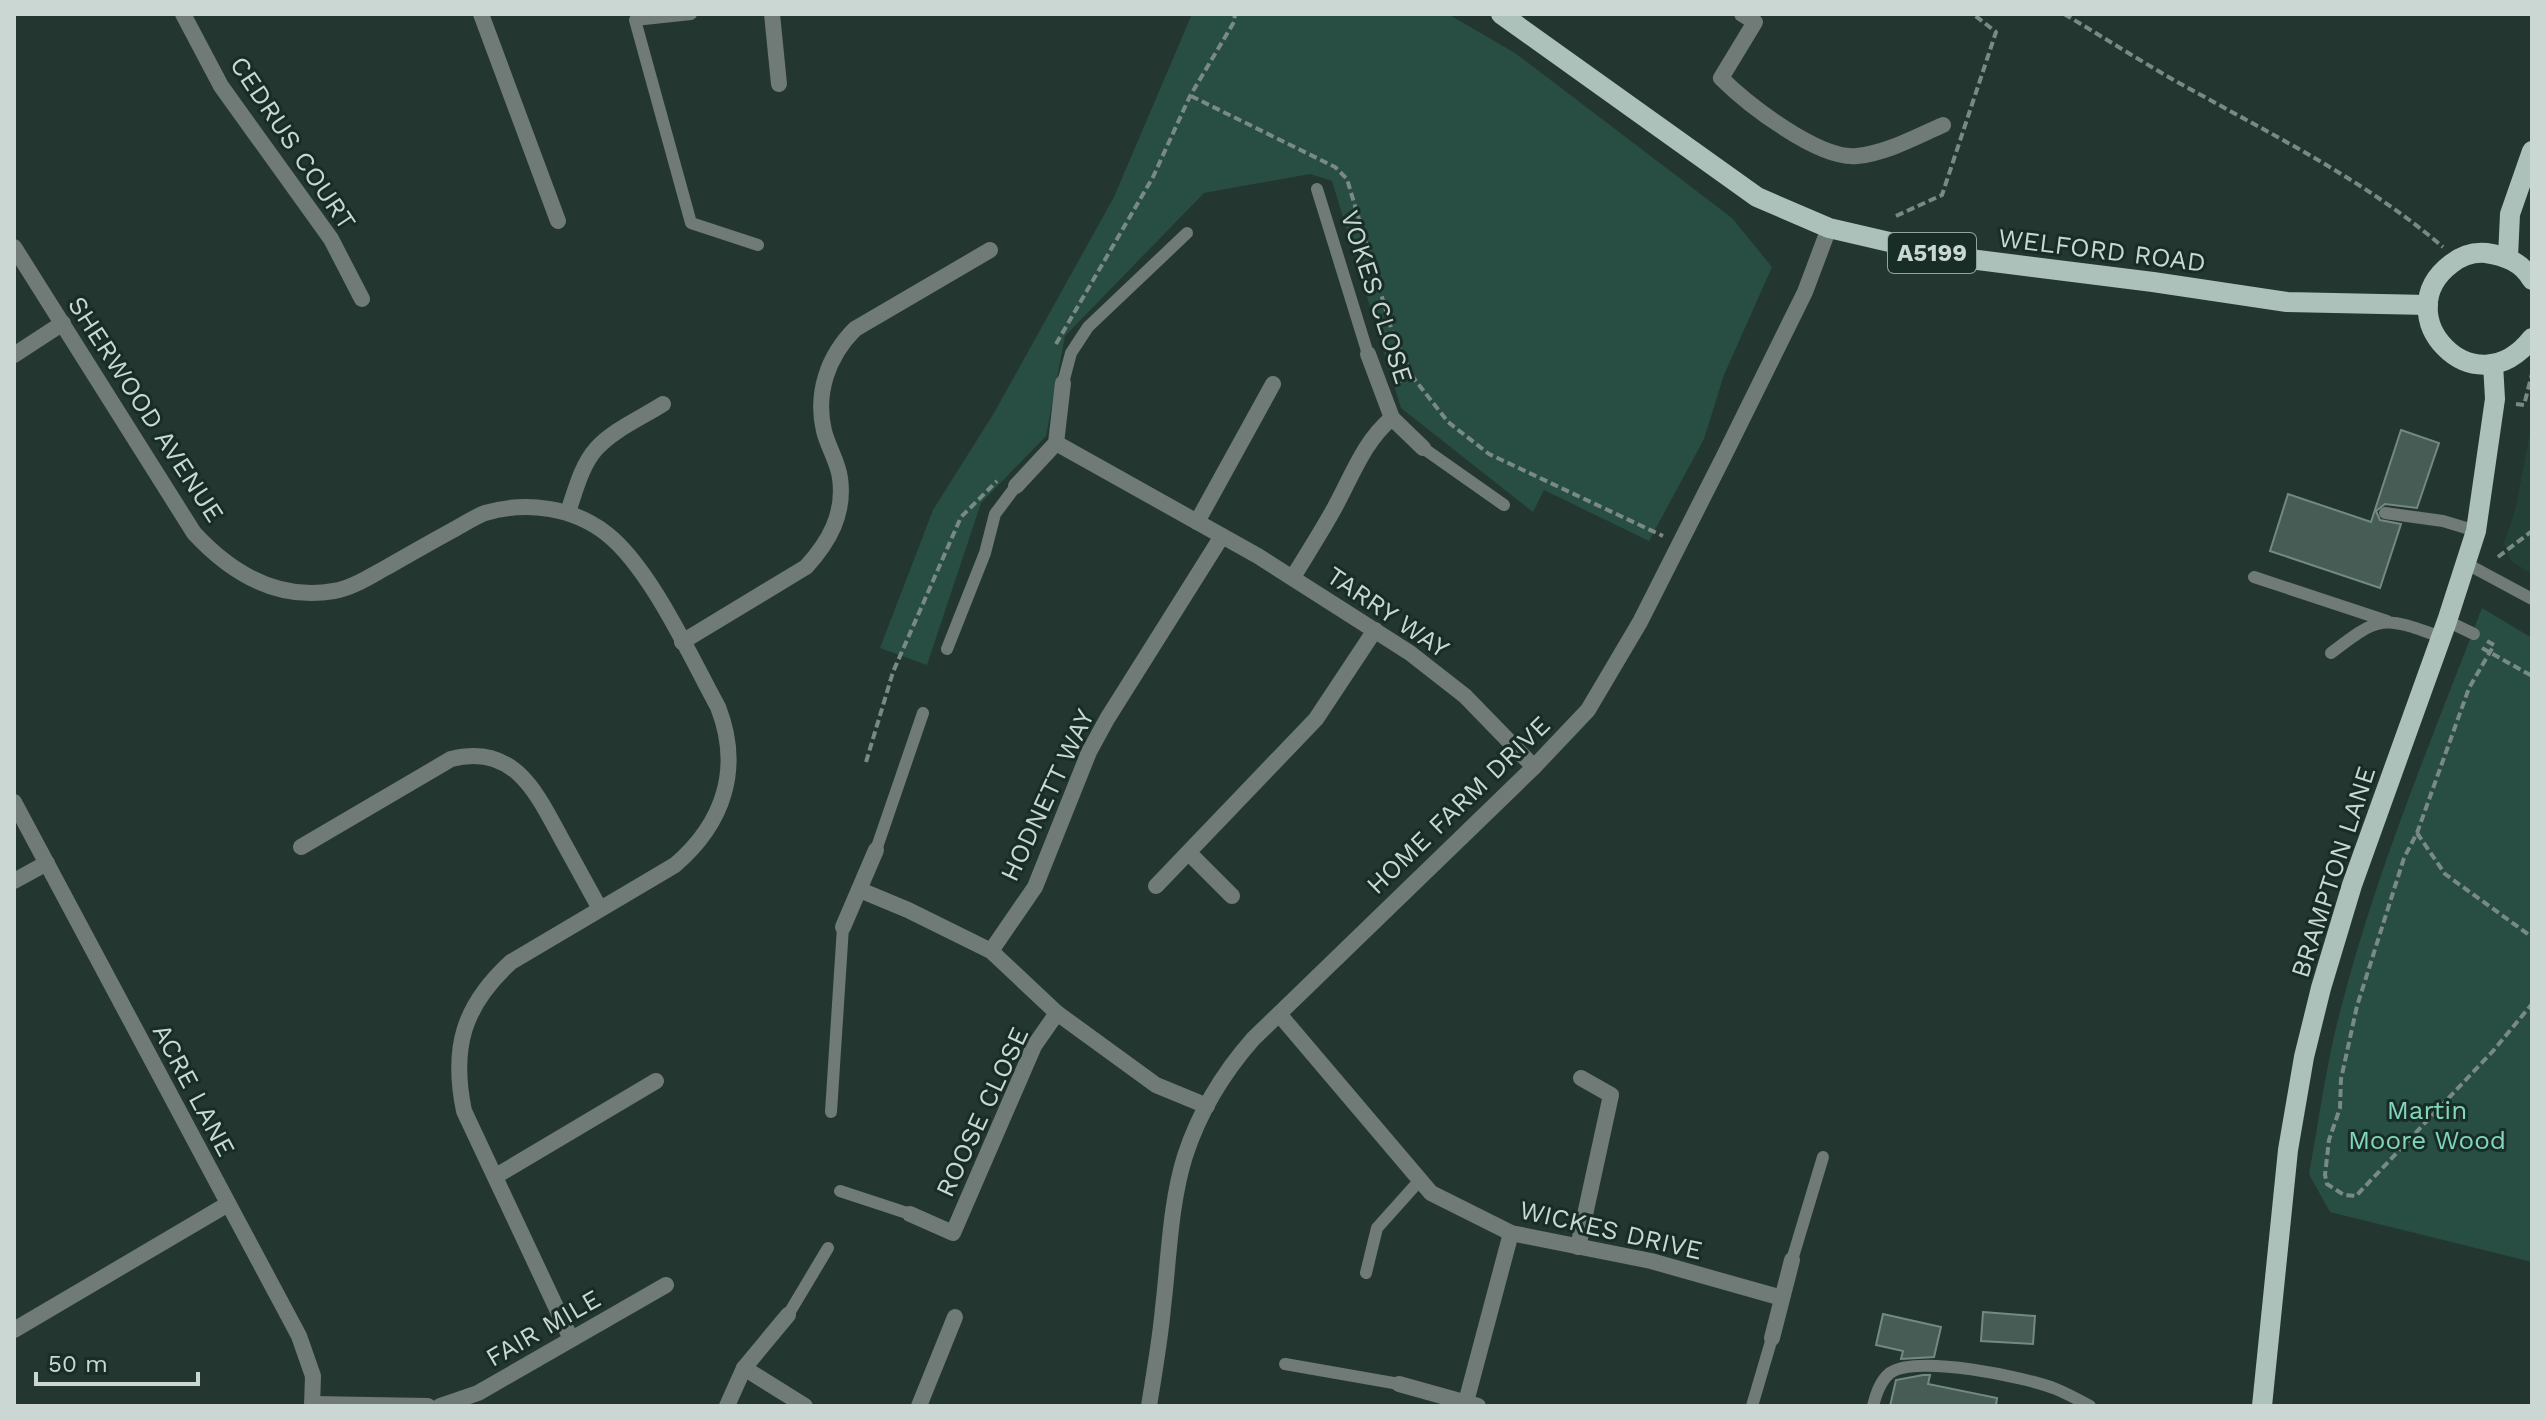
<svg xmlns="http://www.w3.org/2000/svg" width="2546" height="1420" font-family="'Work Sans',sans-serif">
<style>
.built{fill:#244138}
.green{fill:#284d42}
.building{fill:#465c55;stroke:#738a82;stroke-width:2}
.lines{fill:none;stroke-linecap:round;stroke-linejoin:round}
.path{stroke:#798a84;stroke-width:4;stroke-dasharray:8 4;stroke-linecap:butt}
.lane{stroke:#707a76;stroke-width:12}
.street{stroke:#707a76;stroke-width:16}
.primary{stroke:#acc1b9;stroke-width:20}
.labels{text-anchor:middle;dominant-baseline:central;stroke-width:6;stroke-linejoin:round;paint-order:stroke}
.shield{fill:#192d27;stroke:#95a49f;stroke-width:2}
.shield-label{font-size:24px;font-weight:bold;fill:#cad7d2}
.street-label{font-size:26px;fill:#cad7d2;stroke:#192d27}
.park-label{font-size:26px;fill:#81d6bc;stroke:#192d27}
</style>
<rect width="100%" height="100%" fill="#233730"/>
<path class="built" d="M 2532,423 L 2532,574 L 2511,561 L 2504,543 L 2515,511 Z"/>
<g class="green">
<path d="M 1192,14 L 1448,14 L 1515,53 L 1732,218 L 1772,267 L 1724,375 L 1704,439 L 1649,541 L 1544,490 L 1533,512 L 1401,408 L 1332,181 L 1310,174 L 1204,193 L 1065,336 L 1046,436 L 981,503 L 927,665 L 880,648 L 933,510 L 994,413 L 1114,197 Z"/>
<path d="M 2482,608 L 2532,638 L 2532,1262 L 2330,1212 L 2309,1174 C 2319,1120 2326,1065 2340,1012 C 2375,874 2431,741 2482,608 Z"/>
</g>
<g class="building">
<path d="M 2401,430 L 2439,443 L 2417,508 L 2385,504 L 2376,511 L 2380,520 L 2401,524 L 2380,588 L 2270,551 L 2288,494 L 2371,522 Z"/>
<path d="M 1983,1312 L 2035,1316 L 2033,1344 L 1981,1341 Z"/>
<path d="M 1883,1314 L 1941,1327 L 1934,1357 L 1901,1359 L 1903,1351 L 1876,1345 Z"/>
<path d="M 1923,1375 L 1930,1375 L 1928,1384 L 1997,1398 L 1996,1406 L 1890,1406 L 1896,1380 Z"/>
</g>
<g class="lines">
<g class="path">
<path d="M 2064,14 C 2110,41 2154,70 2201,95 C 2286,142 2368,183 2443,247"/>
<path d="M 1191,96 L 1335,167 L 1347,179 L 1392,331 L 1412,376 L 1448,422 L 1489,454 L 1663,536"/>
<path d="M 1896,216 L 1942,195 L 1996,32 L 1973,14"/>
<path d="M 1056,344 L 1153,177 L 1190,96 L 1234,22 L 1235,14"/>
<path d="M 1396,383 L 1412,376"/>
<path d="M 2516,404 L 2524,405 L 2532,374"/>
<path d="M 2498,557 L 2532,531"/>
<path d="M 2487,641 L 2494,645 L 2469,688 L 2417,833 L 2404,858 L 2357,1006 L 2341,1079 L 2340,1108 L 2329,1140 L 2325,1175 L 2327,1184 L 2344,1195 L 2356,1196 L 2493,1051 L 2532,1004"/>
<path d="M 2482,648 L 2532,676"/>
<path d="M 866,762 L 893,672 L 961,517 L 997,481"/>
<path d="M 2417,833 L 2445,874 L 2532,937"/>
</g>
<g class="lane">
<path d="M 691,14 L 635,20 L 691,223 L 758,245"/>
<path d="M 1317,189 L 1368,354"/>
<path d="M 1063,383 L 1071,353 L 1088,327 L 1187,233"/>
<path d="M 1423,448 L 1504,505"/>
<path d="M 2385,513 L 2443,521 L 2476,531"/>
<path d="M 2467,564 L 2532,599"/>
<path d="M 2254,577 L 2387,621"/>
<path d="M 2447,621 L 2474,634"/>
<path d="M 947,649 L 985,553 L 995,514 L 1016,486"/>
<path d="M 2331,653 C 2380,615 2383,616 2441,637"/>
<path d="M 876,850 L 923,713"/>
<path d="M 831,1112 L 843,927"/>
<path d="M 840,1191 L 910,1214"/>
<path d="M 1792,1260 L 1823,1157"/>
<path d="M 1366,1273 L 1377,1228 L 1420,1180"/>
<path d="M 788,1315 L 828,1248"/>
<path d="M 1285,1364 L 1399,1384"/>
<path d="M 1752,1406 L 1772,1338"/>
<path d="M 1873,1406 C 1876,1394 1880,1381 1890,1373 C 1917,1354 2025,1377 2056,1389 C 2068,1394 2079,1400 2090,1406"/>
</g>
<g class="street">
<path d="M 183,14 L 221,86 L 331,239 L 362,299"/>
<path d="M 481,14 L 558,221"/>
<path d="M 772,14 L 779,84"/>
<path d="M 1742,14 L 1755,22 L 1721,78 C 1747,104 1819,160 1857,156 C 1887,153 1915,137 1943,125"/>
<path d="M 14,247 L 194,533 C 231,573 277,601 334,591 C 353,588 372,575 389,566 C 410,554 431,542 453,530 C 463,525 474,517 485,513 C 526,501 573,507 607,534 C 651,569 690,656 718,707 C 742,768 724,823 675,865 L 511,962 C 463,1006 451,1048 464,1111 L 571,1339"/>
<path d="M 1368,354 L 1392,418 L 1423,448"/>
<path d="M 14,355 L 63,323"/>
<path d="M 1056,443 L 1258,556 L 1410,653 L 1465,696 L 1534,767"/>
<path d="M 1016,486 L 1056,443 L 1063,383"/>
<path d="M 568,512 C 575,492 581,466 596,449 C 613,430 641,418 663,404"/>
<path d="M 1197,522 L 1273,384"/>
<path d="M 1293,577 C 1307,554 1322,531 1335,507 C 1352,476 1364,441 1392,418"/>
<path d="M 682,642 L 806,567 C 829,542 845,514 840,478 C 838,462 828,447 824,431 C 815,393 828,356 855,329 L 990,250"/>
<path d="M 14,802 L 299,1336 L 313,1376 L 312,1406"/>
<path d="M 301,847 L 451,759 C 514,743 536,792 561,838 C 574,862 587,885 600,909"/>
<path d="M 1189,853 L 1232,896"/>
<path d="M 14,881 L 47,863"/>
<path d="M 1156,886 L 1316,719 L 1375,630"/>
<path d="M 860,890 L 908,910 L 991,951 L 1057,1013 L 1156,1085 L 1207,1106"/>
<path d="M 843,927 L 876,850"/>
<path d="M 991,951 L 1035,887 L 1089,752 L 1107,719 L 1222,536"/>
<path d="M 1279,1014 L 1431,1193 L 1511,1233 L 1651,1261 L 1782,1298"/>
<path d="M 496,1176 L 656,1081"/>
<path d="M 910,1214 L 953,1233 L 1034,1046 L 1057,1013"/>
<path d="M 1578,1247 L 1611,1095 L 1581,1078"/>
<path d="M 14,1330 L 228,1204"/>
<path d="M 1772,1338 L 1792,1260"/>
<path d="M 744,1368 L 805,1406"/>
<path d="M 1399,1384 L 1478,1406"/>
<path d="M 1466,1402 L 1511,1233"/>
<path d="M 312,1404 L 428,1406"/>
<path d="M 440,1406 L 478,1393 L 666,1285"/>
<path d="M 727,1406 L 744,1368 L 788,1315"/>
<path d="M 919,1406 L 955,1317"/>
<path d="M 1149,1406 C 1154,1374 1160,1341 1163,1308 C 1169,1258 1170,1204 1185,1156 C 1199,1113 1224,1072 1253,1039 L 1534,767 L 1588,710 L 1640,622 L 1723,458 L 1805,292 L 1829,228"/>
</g>
<g class="primary">
<path d="M 1501,14 L 1757,197 L 1829,228 L 1954,257 L 2153,282 L 2287,302 L 2428,305"/>
<path d="M 2508,257 L 2510,214 L 2532,151"/>
<path d="M 2532,280 C 2522,262 2505,256 2486,253 C 2474,252 2461,256 2451,264 C 2385,314 2474,412 2532,338"/>
<path d="M 2262,1406 L 2288,1150 L 2304,1057 L 2321,988 L 2352,885 L 2447,621 L 2476,531 L 2495,399 L 2493,364"/>
</g>
</g>
<g class="labels">
<rect class="shield" x="1888" y="233" width="88" height="40" rx="6"/>
<g class="shield-label">
<text x="1932" y="253">A5199</text>
</g>
<g class="street-label">
<text transform="translate(293 143) rotate(56)">CEDRUS COURT</text>
<text transform="translate(2102 250) rotate(7)">WELFORD ROAD</text>
<text transform="translate(1377 297) rotate(72)">VOKES CLOSE</text>
<text transform="translate(146 409) rotate(57)">SHERWOOD AVENUE</text>
<text transform="translate(1388 612) rotate(34)">TARRY WAY</text>
<text transform="translate(1047 795) rotate(-65)">HODNETT WAY</text>
<text transform="translate(1458 805) rotate(-44)">HOME FARM DRIVE</text>
<text transform="translate(2333 872) rotate(-72)">BRAMPTON LANE</text>
<text transform="translate(194 1090) rotate(62)">ACRE LANE</text>
<text transform="translate(982 1112) rotate(-65)">ROOSE CLOSE</text>
<text transform="translate(1611 1230) rotate(13)">WICKES DRIVE</text>
<text transform="translate(543 1328) rotate(-30)">FAIR MILE</text>
</g>
<g class="park-label">
<text x="2427" y="1110">Martin<tspan x="2427" dy="30">Moore Wood</tspan></text>
</g>
</g>
<rect width="2546" height="1420" fill="none" stroke="#cad7d2" stroke-width="32"/>
<path d="M36 1372v12h162v-12" fill="none" stroke="#cad7d2" stroke-width="4"/>
<text x="48" y="1372" font-size="24" fill="#cad7d2" stroke="#192d27" stroke-width="6" paint-order="stroke">50 m</text>
</svg>
